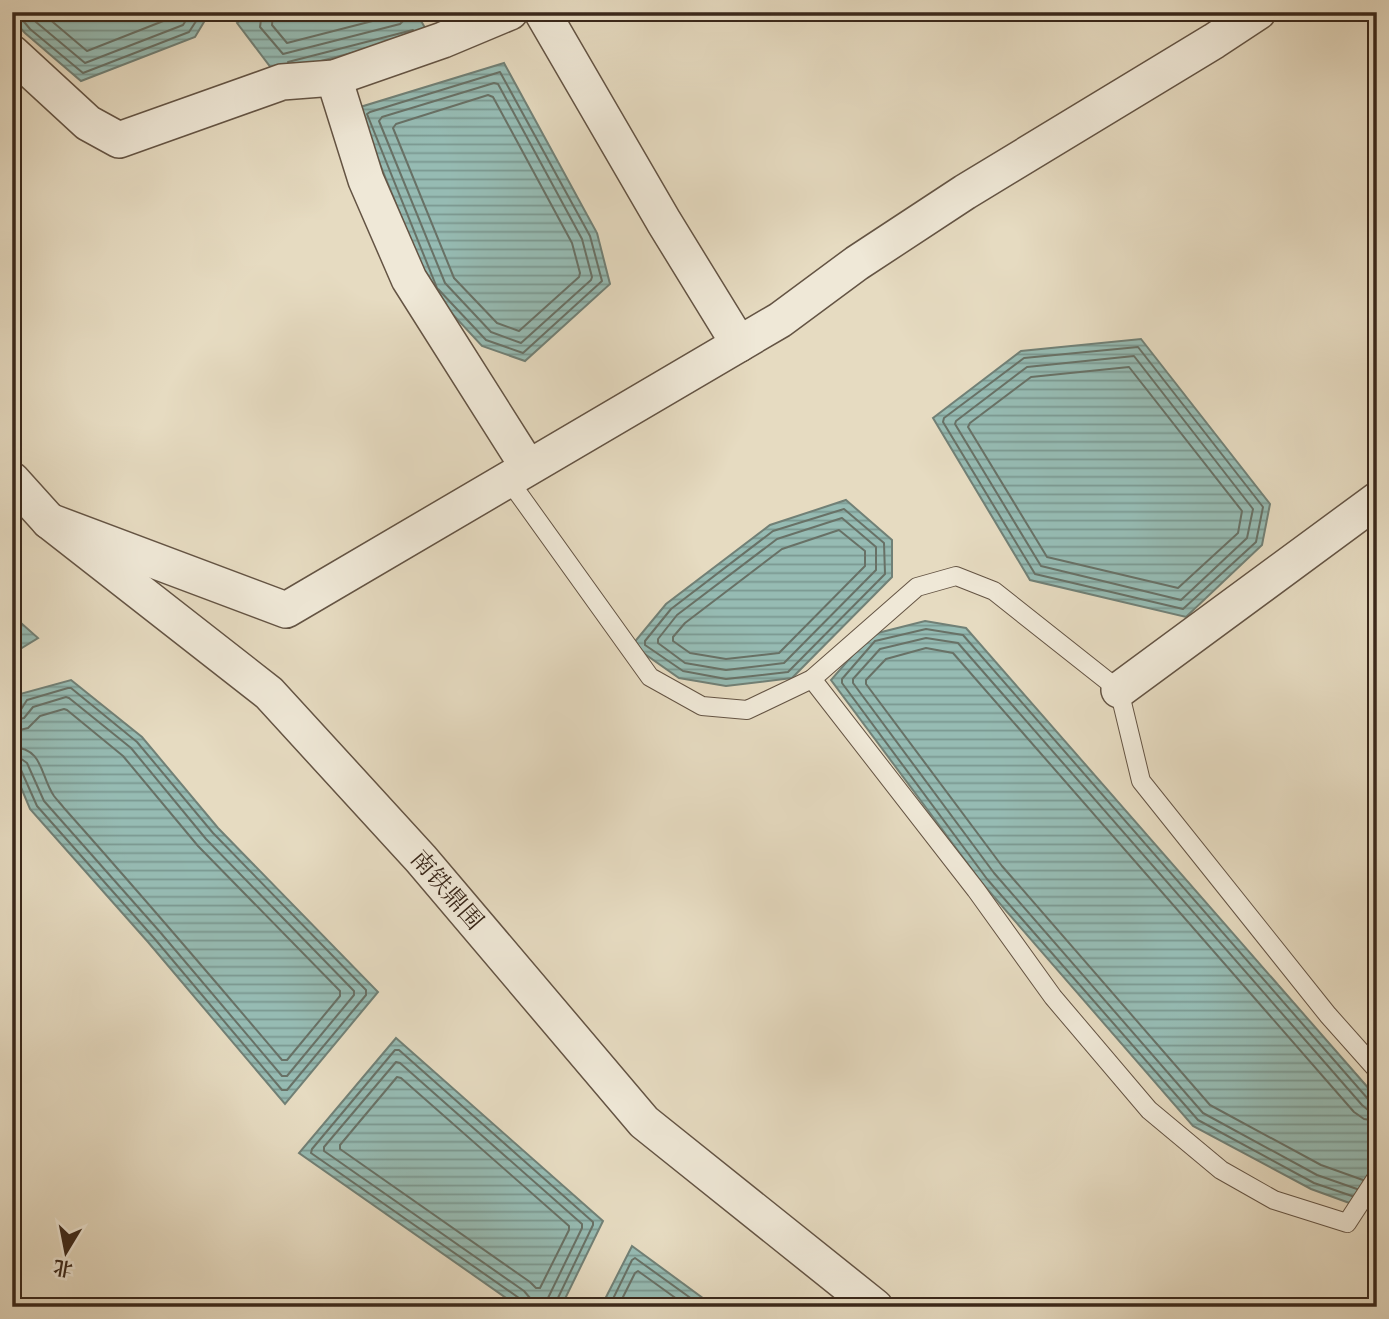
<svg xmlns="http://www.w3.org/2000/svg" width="1389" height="1319" font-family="'IM FELL Great Primer','Noto Serif SC',serif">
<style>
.water{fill:url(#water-rules);stroke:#718076;stroke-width:2}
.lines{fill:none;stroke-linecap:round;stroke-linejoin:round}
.shore{stroke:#687166;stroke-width:2}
.service-casing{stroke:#645444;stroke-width:20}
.minor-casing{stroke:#645444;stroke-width:38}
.service{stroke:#efe8d7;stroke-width:18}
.minor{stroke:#efe8d7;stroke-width:35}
.labels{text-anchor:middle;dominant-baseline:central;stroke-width:6;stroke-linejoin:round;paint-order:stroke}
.street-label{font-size:24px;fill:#39271a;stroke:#efe8d7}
</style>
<defs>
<pattern id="water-rules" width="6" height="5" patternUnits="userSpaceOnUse" patternTransform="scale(1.75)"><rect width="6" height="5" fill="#96bbb3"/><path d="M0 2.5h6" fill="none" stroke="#7b9891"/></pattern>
</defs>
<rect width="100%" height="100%" fill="#e6dbc1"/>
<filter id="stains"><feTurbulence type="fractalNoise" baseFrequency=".00286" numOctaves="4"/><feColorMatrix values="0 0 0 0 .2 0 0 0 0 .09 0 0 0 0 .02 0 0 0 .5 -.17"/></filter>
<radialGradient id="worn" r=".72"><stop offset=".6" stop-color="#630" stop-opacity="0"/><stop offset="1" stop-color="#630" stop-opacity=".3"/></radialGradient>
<g class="water">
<path d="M 12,12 L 210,12 L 195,37 L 81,81 L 25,33 L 12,19 Z"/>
<path d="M 250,12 L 416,12 L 428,33 L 275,73 L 237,23 Z"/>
<path d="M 504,63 L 597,233 L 610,284 L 525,361 L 482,346 L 432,292 L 357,108 Z"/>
<path d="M 1141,339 L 1270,504 L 1262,545 L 1186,617 L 1030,580 L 933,418 L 1021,351 Z"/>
<path d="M 846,500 L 892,540 L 892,577 L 792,678 L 726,686 L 679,678 L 632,645 L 666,604 L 770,525 Z"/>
<path d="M 12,615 L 38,638 L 12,654 Z"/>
<path d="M 925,621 L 966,628 L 1377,1098 L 1377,1213 L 1311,1189 L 1193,1126 L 982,883 L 831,680 L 870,635 Z"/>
<path d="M 71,680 L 142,737 L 218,828 L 378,992 L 285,1104 L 148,942 L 30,809 L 12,766 L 12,712 L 20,694 Z"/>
<path d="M 396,1038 L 603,1221 L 561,1307 L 519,1307 L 299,1153 Z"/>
<path d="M 632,1246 L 715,1307 L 601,1307 Z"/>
</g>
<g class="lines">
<g class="shore">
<path d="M 27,12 L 36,22 L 85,63 L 183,25 L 191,12"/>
<path d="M 41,12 L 87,51 L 176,16 L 179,12"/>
<path d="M 262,12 L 260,27 L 283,54 L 400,24 L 403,21 L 402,12"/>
<path d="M 273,12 L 272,25 L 287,43 L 388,17 L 391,12"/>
<path d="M 12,15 L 20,17 L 30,29 L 83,73 L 189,32 L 202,12"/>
<path d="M 288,62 L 413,30"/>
<path d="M 494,83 L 498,84 L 582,239 L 592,277 L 591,280 L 521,343 L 491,332 L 445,283 L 379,121 L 382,117 Z"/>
<path d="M 488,95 L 493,97 L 572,243 L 580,273 L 579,277 L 519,331 L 497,323 L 454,278 L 393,128 L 396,124 Z"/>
<path d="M 437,288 L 367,114 L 370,112 L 500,72 L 590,236 L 602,281 L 523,353 L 486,340 L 438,289"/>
<path d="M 1138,347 L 1263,507 L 1256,542 L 1183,609 L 1035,574 L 943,422 L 944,418 L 1024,358 Z"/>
<path d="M 1134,356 L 1253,509 L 1247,538 L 1181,600 L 1041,566 L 955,424 L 956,421 L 1027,367 Z"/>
<path d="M 1129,367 L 1242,511 L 1238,533 L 1178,588 L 1047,557 L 968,427 L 970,423 L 1031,377 Z"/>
<path d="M 844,509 L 884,543 L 885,574 L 788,672 L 726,679 L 683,671 L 645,645 L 645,641 L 671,609 L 773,531 Z"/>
<path d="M 842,518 L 876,547 L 876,570 L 784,663 L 726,670 L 685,663 L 658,643 L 658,639 L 677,615 L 777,539 Z"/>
<path d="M 839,530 L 865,551 L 865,566 L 779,653 L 726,659 L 690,653 L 673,641 L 673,637 L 685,623 L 782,549 Z"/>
<path d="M 12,713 L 20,711 L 27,700 L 68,688 L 71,688 L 137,742 L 213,833 L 366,990 L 366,995 L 287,1090 L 282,1090 L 154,938 L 37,806 L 21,770 L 18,767 L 12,766"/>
<path d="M 12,721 L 24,718 L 33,707 L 66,697 L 69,698 L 131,748 L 206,839 L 354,991 L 354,995 L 287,1076 L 282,1076 L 160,932 L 44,801 L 27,763 L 20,758 L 12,757"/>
<path d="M 12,732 L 28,728 L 40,716 L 64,709 L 67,710 L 123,756 L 198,846 L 340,991 L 340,996 L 287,1060 L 282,1060 C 210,975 138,891 64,808 C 61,804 57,800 54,796 C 40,776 44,748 12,747"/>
<path d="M 397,1077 L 401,1078 L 569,1226 L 569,1230 L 540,1288 L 536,1288 L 530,1282 L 340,1149 L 340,1145 Z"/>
<path d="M 1363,1180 L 1321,1165 L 1210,1105 L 1002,866 L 866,684 L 866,680 L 886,659 L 926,648 L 953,653 L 1354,1112 L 1364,1119 L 1377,1121"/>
<path d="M 1357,1189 L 1317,1175 L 1203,1113 L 994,873 L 853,683 L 853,679 L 880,649 L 926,638 L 958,643 L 1362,1105 L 1368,1110 L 1377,1111"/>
<path d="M 1352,1196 L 1314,1183 L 1198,1120 L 987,879 L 842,683 L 842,679 L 875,641 L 926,629 L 963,635 L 1368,1099 L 1377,1102"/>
<path d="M 522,1307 L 522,1301 L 519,1298 L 311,1153 L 312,1149 L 395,1050 L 399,1050 L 593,1222 L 593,1225 L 556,1302 L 555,1307"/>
<path d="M 531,1307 L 530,1298 L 524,1291 L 324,1151 L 324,1147 L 396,1062 L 400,1063 L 582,1224 L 582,1228 L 548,1298 L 546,1307"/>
<path d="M 609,1307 L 632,1260 L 635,1258 L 703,1307"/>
<path d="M 618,1307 L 635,1273 L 638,1271 L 688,1307"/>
</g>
<defs>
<g id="service">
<path d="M 508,479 L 650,677 L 702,706 L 747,710 L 812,679 L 917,587 L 956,576 L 994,591 L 1119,690 L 1141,781 L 1328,1015 L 1377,1070"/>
<path d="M 812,679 L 976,890 L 1053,997 L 1149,1110 L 1221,1170 L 1274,1200 L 1347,1223 L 1377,1177"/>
</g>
<g id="minor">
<path d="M 542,12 L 664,222 L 739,344"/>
<path d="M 12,53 L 88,123 L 119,140 L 282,82 L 334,78 L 443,40 L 510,12"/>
<path d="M 334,78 L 366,180 L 409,279 L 528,467"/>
<path d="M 12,480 L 49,521 L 269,693 L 421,859 L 644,1122 L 875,1307"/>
<path d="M 49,521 L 286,610 L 780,320 L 857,263 L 965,192 L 1214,41 L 1258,12"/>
<path d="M 1119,690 L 1377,500"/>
</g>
</defs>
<use href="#service" class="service-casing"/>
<use href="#minor" class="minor-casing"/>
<use href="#service" class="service"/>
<use href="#minor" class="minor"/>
</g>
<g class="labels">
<g class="street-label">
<text transform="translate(447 890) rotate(49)">南铁鼎围</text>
</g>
</g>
<rect width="1389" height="1319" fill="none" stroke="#e6dbc1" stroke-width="42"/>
<rect x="14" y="14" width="1361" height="1291" fill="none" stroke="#39271a" stroke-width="3.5"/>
<rect x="21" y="21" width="1347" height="1277" fill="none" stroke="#39271a" stroke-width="2"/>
<g transform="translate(66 1252) rotate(190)" stroke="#efe8d7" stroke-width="5" paint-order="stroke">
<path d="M0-5L12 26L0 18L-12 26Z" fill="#39271a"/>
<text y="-10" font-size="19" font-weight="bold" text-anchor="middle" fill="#39271a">北</text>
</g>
<rect width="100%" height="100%" filter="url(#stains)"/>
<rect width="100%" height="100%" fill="url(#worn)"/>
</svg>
